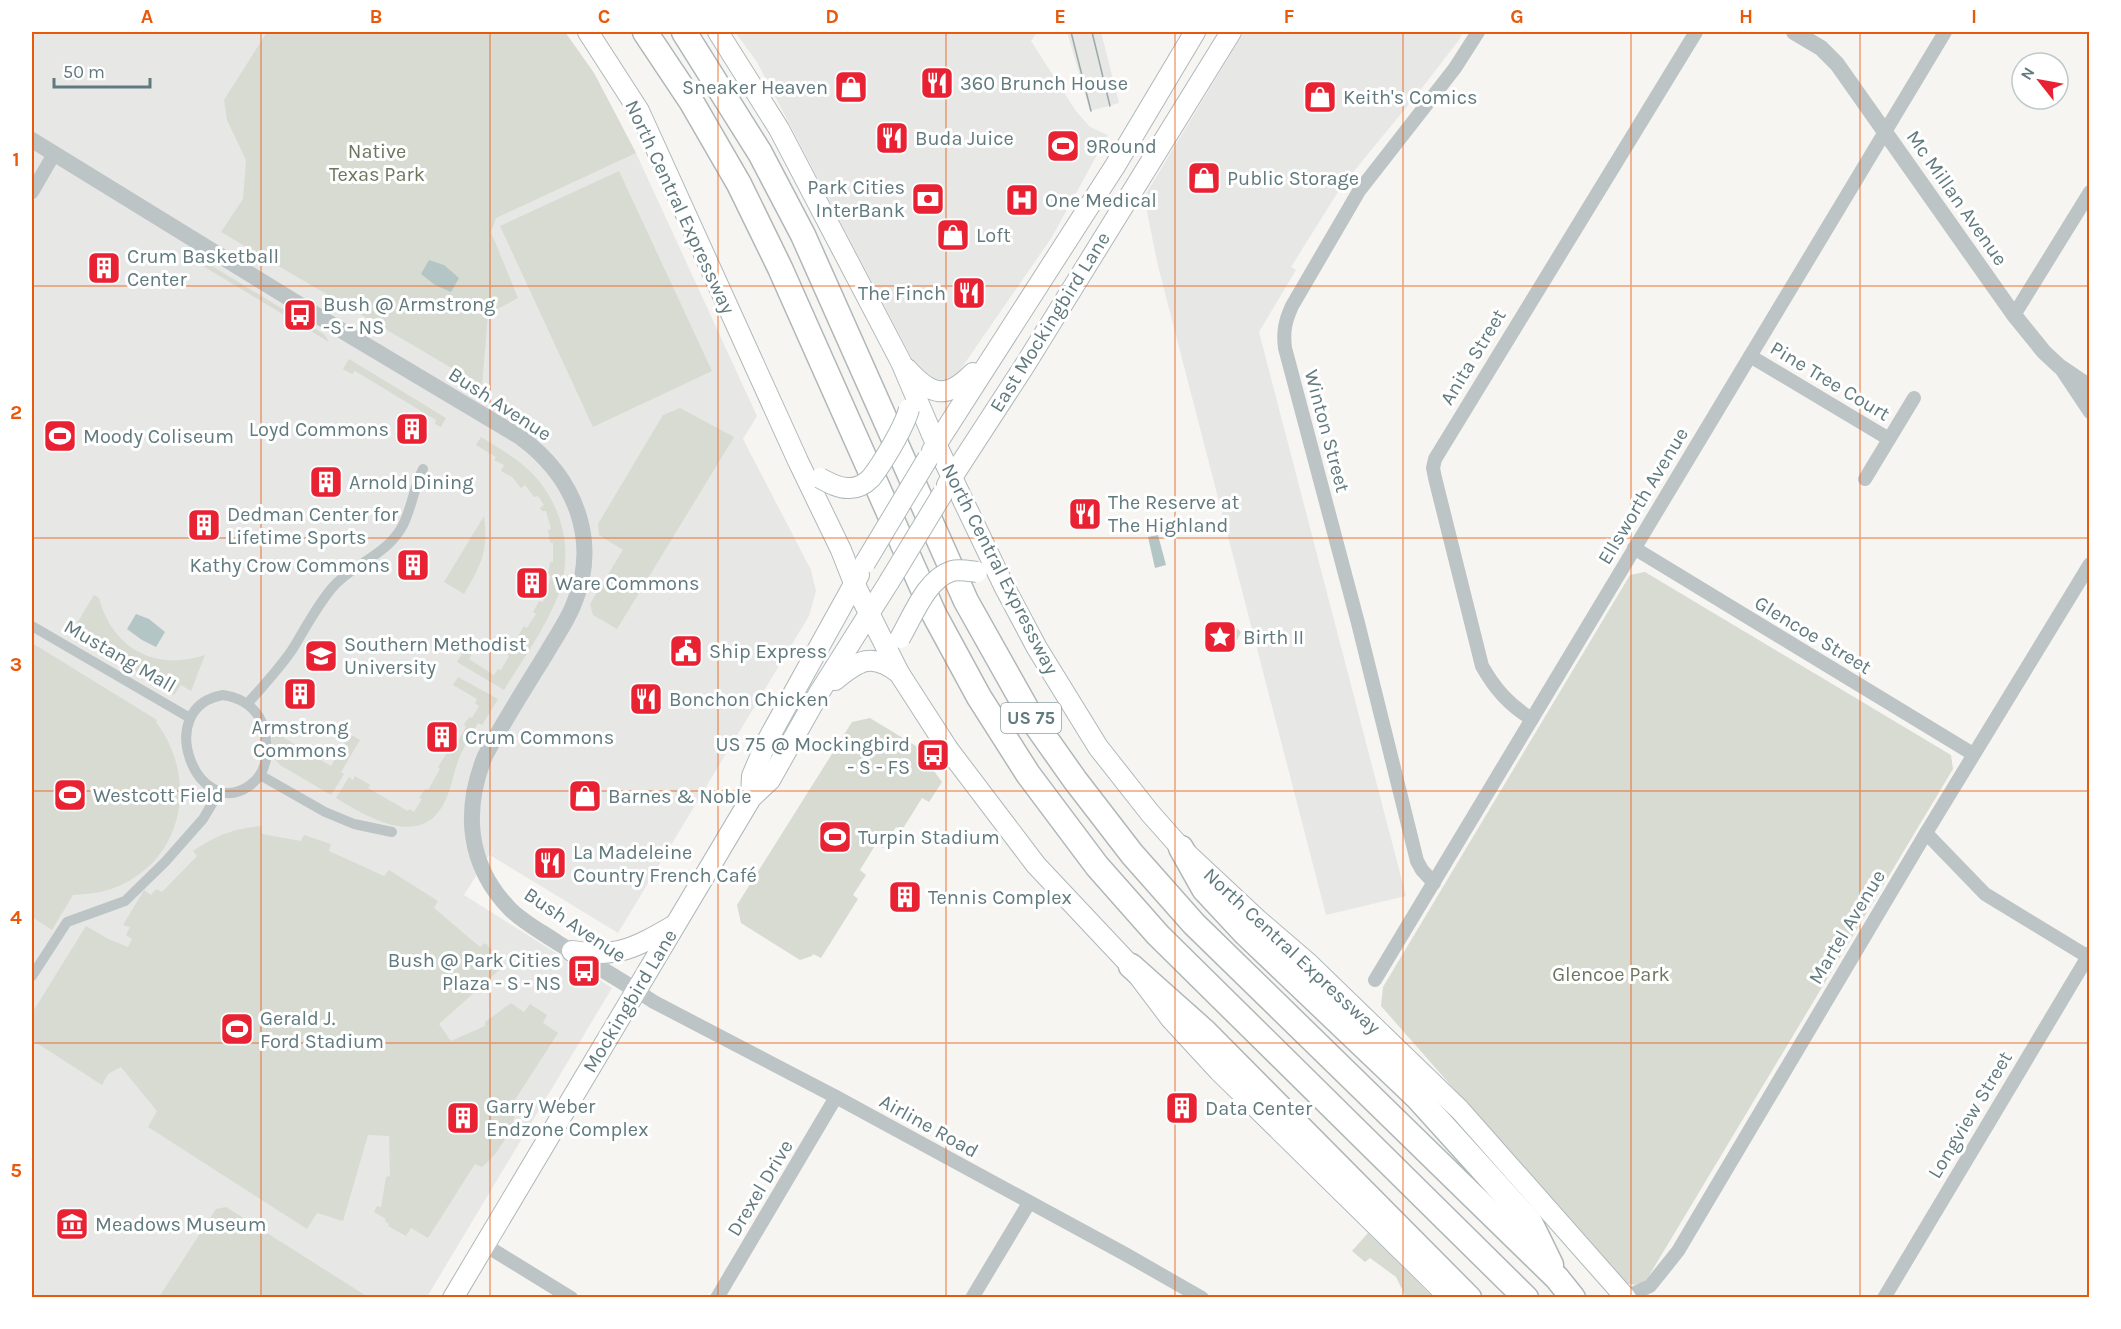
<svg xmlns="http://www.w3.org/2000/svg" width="2121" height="1329" font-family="Karla,sans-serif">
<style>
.built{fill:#e7e7e6}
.green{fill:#d8dbd1}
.water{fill:#b3c6c5}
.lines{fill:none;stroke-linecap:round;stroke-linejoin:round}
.secondary-casing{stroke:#aeb8ba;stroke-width:22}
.motorway-casing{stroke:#afb7b8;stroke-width:27}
.pedestrian{stroke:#bcc4c5;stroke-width:10}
.minor{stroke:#bcc4c5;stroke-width:14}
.tertiary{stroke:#bcc4c5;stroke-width:16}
.secondary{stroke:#fff;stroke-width:20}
.motorway{stroke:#fff;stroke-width:24}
.tram{stroke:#9ba8aa;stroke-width:1.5}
.secondary-bridge-casing{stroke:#aeb8ba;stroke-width:22;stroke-linecap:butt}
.secondary-bridge{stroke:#fff;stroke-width:20}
.grid{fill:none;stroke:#e8590c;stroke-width:1.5;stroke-opacity:0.55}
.labels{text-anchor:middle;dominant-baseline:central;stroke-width:6;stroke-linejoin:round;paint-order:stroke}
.shield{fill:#fff;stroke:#90a2a5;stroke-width:1.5}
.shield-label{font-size:18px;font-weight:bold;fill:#607a7e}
.poi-label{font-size:20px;fill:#607a7e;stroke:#fff;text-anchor:start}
.park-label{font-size:20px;fill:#6b765f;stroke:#fff}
.street-label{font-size:20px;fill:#607a7e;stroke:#fff}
.neatline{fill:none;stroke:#e8590c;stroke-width:2}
.grid-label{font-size:20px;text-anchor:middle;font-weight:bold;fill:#e8590c}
</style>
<rect width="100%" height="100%" fill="#f6f5f2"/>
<g class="built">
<path d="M 32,32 L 565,32 L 594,73 L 636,153 L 757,416 L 743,439 L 811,570 L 816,591 L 809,616 L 618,933 L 490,855 L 496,844 L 464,895 L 612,988 L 427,1297 L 32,1297 Z"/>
<path d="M 735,32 L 1037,32 L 1031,41 L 1076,111 L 1090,127 L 1108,135 L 1052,237 L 956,376 L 950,381 L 936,382 L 918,370 L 757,62 Z"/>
<path d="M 1067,32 L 1101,32 L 1119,103 L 1090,111 Z"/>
<path d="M 1244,32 L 1463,32 L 1459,40 L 1418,93 L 1341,187 L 1291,267 L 1296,270 L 1259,332 L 1406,896 L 1326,915 L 1158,266 L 1144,197 Z"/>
</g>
<g class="green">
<path d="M 267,32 L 565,32 L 594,73 L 636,153 L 496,218 L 491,232 L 518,298 L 488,314 L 482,386 L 221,232 L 243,199 L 246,160 L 227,120 L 224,100 Z"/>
<path d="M 619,171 L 712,371 L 593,427 L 500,226 Z"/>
<path d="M 204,261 L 324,334 L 329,342 L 198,263 Z"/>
<path d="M 349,359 L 446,418 L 441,427 L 435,424 L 436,420 L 355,371 L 352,374 L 343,369 Z"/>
<path d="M 680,408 L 734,437 L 617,629 L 593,615 L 590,604 L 623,550 L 599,535 L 598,524 L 663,415 Z"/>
<path d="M 481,437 C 495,446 510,454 523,465 C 563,498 577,555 555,603 C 542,633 521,662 504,690 L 457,662 L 470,641 L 474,644 L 470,651 L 472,653 L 469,659 L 494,675 L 498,669 L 501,670 L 509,656 L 507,654 L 509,650 L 512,652 L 521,638 L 518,636 L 524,626 L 527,628 L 536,614 L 533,612 L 539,601 L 543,602 L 551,576 L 548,575 L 550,562 L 553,562 L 553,543 L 550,542 L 548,530 L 551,529 L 546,511 L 542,511 L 540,508 L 544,505 L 538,496 L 534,497 L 525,485 L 521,488 L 512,477 L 501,471 L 504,465 L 494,460 L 496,457 L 476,445 Z"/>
<path d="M 484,516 C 489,550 481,565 464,594 L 444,582 Z"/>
<path d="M 1645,572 L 1951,755 L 1953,769 L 1647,1279 C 1639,1286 1633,1286 1624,1282 L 1381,1006 L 1383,987 L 1630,575 Z"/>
<path d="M 94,595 L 99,598 C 112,648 155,672 205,655 L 191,691 L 181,685 L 174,695 L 71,633 Z"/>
<path d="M 1235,627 L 1241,632 L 1237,640 L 1217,646 L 1213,632 Z"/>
<path d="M 32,643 L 157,720 L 156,722 C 199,779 184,861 114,888 C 100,893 87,894 73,895 L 52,930 L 32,917 Z"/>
<path d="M 458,677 L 498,699 L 482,725 L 478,723 C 471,736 462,749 457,764 C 453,776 451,788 446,799 C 423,851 369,818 336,798 L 349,777 L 353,780 L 355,776 L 370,785 L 368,788 L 406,810 L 408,811 L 409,809 L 414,812 L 422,799 L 419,798 L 425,789 L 428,790 L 440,769 L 438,767 L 451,746 L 454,748 L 466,727 L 464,725 L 469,717 L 472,718 L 479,706 L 475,703 L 477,699 L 453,685 Z"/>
<path d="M 870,718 L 916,746 L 942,782 L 929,802 L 922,798 L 902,830 L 896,827 L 883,848 L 876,844 L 860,870 L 866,875 L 853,895 L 858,899 L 821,958 L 813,954 L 812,956 L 800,960 L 741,923 L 737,905 L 852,722 Z"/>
<path d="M 282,733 L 281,736 L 331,766 L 350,734 L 360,740 L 341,772 L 344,774 L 331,795 L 280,765 C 271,756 272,748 272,735 Z"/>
<path d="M 261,826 L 262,834 L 301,841 L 304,835 L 331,844 L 329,851 L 384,876 L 389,870 L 438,901 L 434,908 L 480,947 L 485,943 L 506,964 L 439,1024 L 451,1041 L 485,1026 L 485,1022 L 511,1003 L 524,1012 L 530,1004 L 547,1015 L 543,1023 L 558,1033 L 509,1109 L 516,1113 C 509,1135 499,1153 482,1167 L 475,1164 L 428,1238 L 411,1228 L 406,1236 L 388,1226 L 389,1224 L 385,1221 L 386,1219 L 374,1212 L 377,1206 L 381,1207 L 386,1177 L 390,1176 L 389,1136 L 368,1135 L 343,1221 L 317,1213 L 307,1229 L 148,1127 L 157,1111 L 121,1067 L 108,1074 L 102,1085 L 32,1040 L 32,1013 L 86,926 L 108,939 L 128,947 L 132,939 L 126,935 L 130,927 L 123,925 L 144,890 L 151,895 L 156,889 L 162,892 L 197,856 L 193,851 C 217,835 233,829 261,826 Z"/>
<path d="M 226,1207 L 368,1297 L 159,1297 L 216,1209 Z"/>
<path d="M 1368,1233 L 1433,1297 L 1406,1297 L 1396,1277 L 1370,1258 L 1365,1262 L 1352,1251 Z"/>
</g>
<g class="water">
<path d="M 429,260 L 444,265 L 459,278 L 451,292 L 435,285 L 421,274 Z"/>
<path d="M 1158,535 L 1166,565 L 1155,568 L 1148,537 Z"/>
<path d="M 136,614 L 149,619 L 165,632 L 156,647 L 142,640 L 127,629 Z"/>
</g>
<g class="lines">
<defs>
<g id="secondary">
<path d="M 588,32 L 639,111 L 798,461 L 841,550 L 854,583 L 899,673 L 948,749 L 1036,865 L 1131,966 L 1171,1019 L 1219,1071 L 1450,1298"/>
<path d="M 718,32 L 779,129 L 901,362 L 936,444 L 1004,586 L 1037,648 L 1098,747 L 1150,813 L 1181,848 L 1257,919 L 1307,962 L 1460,1110 L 1626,1298"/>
<path d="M 907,369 C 931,396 947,400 973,373"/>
<path d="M 932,451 L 1115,166 L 1195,32"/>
<path d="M 947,485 L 1025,365 L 1231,32"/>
<path d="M 835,680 C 859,660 872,652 899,673"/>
<path d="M 751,798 L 752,776 L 767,741 L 859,575"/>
<path d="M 572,951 C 617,958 635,948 673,926"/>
<path d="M 453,1298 L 751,798 L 770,780 L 819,693 L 889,582"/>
</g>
<g id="motorway">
<path d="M 645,32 L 691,101 L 739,184 L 780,268 L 934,614 L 979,697 L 1028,774 L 1097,866 L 1158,935 L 1526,1298"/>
<path d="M 684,32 L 760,153 L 803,235 L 966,601 L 1034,722 L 1075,780 L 1132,854 L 1194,924 L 1557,1278 L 1573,1298"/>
<path d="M 1181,848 L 1204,889 L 1245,933 L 1417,1097 L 1530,1222 L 1551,1265"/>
<path d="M 1131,966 L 1204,1031 L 1469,1298"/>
</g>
</defs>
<use href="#secondary" class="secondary-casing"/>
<use href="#motorway" class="motorway-casing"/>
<g class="pedestrian">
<path d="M 32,626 L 190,718"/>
<path d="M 223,695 C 257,700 270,726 266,759 C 264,770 258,780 249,786 C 197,822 152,707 223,695 Z"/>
<path d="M 248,703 C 263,686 279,669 292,650 C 305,629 316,607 332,588 C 353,563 387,556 403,525 C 412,507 414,487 423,469"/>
<path d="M 260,775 L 325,812 L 354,824 L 392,832"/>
<path d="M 32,976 L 67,922 L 125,901 L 165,862 L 203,819 L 219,792"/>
</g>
<g class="minor">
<path d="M 32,192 L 54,154"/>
<path d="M 2014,315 L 2090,192"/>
<path d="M 1750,356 L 1889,439"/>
<path d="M 2062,370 L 2090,412"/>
<path d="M 1865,479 L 1914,398"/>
<path d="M 1634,548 L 1973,754"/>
<path d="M 1532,719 C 1509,705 1495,689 1482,666 L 1435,478 L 1433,468 L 1435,459 L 1696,32"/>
<path d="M 1926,833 L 1985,894 L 2090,958"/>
<path d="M 1434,883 L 1422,870 L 1417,861 L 1358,623 L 1285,348 C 1283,332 1285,321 1292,306 L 1359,191 L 1455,68 L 1478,32"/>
<path d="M 1375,980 L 1945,32"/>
<path d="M 637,991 L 654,1002 L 836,1097 L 1125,1254 L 1202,1298"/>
<path d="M 485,1245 L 571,1298"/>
<path d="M 1626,1297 L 1650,1286 L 1678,1251 L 1926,833 L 2090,564"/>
<path d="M 717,1298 L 836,1097"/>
<path d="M 972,1298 L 1029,1203"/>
<path d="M 1884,1298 L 2090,953"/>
</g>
<g class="tertiary">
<path d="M 1794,32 L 1821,48 L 1837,64 L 2014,315 L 2044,352 L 2059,366 L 2090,387"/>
<path d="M 32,140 L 349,335 L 520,437 C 575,477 601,541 573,606 C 566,623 555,638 546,654 C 525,688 504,721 485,756 C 463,810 467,865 510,909 C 524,923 542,932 558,943 C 584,959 611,974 637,991"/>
</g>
<use href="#secondary" class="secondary"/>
<use href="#motorway" class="motorway"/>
<g class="tram">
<path d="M 1071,32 L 1091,111"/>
<path d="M 1092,32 L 1110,106"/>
</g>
<defs>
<g id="secondary-bridge">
<path d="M 820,478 C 829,483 840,489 850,488 C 858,488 866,483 871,478 C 882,464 905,426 909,409"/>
<path d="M 865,563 L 928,458"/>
<path d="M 889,582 L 943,493"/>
<path d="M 900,638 C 913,616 926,579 952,571 C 959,569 969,571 977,572"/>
</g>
</defs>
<use href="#secondary-bridge" class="secondary-bridge-casing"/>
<use href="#secondary-bridge" class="secondary-bridge"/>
</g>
<path class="grid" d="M 261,32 L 261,1298M 490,32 L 490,1298M 718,32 L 718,1298M 946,32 L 946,1298M 1175,32 L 1175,1298M 1403,32 L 1403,1298M 1631,32 L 1631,1298M 1860,32 L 1860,1298M 32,286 L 2090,286M 32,538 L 2090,538M 32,791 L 2090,791M 32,1043 L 2090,1043"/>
<defs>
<symbol id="restaurant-square" viewBox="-11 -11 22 22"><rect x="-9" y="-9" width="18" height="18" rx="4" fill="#e82133" stroke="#fff"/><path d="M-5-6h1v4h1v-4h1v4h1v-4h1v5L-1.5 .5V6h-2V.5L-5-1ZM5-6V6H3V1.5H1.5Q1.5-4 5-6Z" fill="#fff"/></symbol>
<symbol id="shop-square" viewBox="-11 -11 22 22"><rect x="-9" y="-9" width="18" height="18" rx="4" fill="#e82133" stroke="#fff"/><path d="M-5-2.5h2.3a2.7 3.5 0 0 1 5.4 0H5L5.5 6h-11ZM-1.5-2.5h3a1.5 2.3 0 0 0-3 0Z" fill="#fff"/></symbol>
<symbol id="stadium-square" viewBox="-11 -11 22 22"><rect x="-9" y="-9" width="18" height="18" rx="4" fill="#e82133" stroke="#fff"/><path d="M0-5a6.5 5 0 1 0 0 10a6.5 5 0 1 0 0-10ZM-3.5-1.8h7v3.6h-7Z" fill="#fff"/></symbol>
<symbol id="bank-square" viewBox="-11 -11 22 22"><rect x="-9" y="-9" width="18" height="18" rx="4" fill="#e82133" stroke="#fff"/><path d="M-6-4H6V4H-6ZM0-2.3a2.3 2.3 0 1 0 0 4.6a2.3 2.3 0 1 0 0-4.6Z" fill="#fff"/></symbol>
<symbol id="hospital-square" viewBox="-11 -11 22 22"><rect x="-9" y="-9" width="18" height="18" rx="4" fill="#e82133" stroke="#fff"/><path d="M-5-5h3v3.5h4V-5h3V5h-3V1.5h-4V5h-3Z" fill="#fff"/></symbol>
<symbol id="building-square" viewBox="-11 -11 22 22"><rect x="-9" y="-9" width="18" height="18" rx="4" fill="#e82133" stroke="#fff"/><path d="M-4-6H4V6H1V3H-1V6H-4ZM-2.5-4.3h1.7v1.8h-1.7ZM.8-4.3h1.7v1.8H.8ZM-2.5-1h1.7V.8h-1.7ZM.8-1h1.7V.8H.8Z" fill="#fff"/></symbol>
<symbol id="bus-square" viewBox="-11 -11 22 22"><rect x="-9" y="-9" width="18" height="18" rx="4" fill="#e82133" stroke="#fff"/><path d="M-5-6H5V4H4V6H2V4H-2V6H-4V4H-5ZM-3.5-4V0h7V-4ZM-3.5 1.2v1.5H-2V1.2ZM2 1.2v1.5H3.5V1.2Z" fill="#fff"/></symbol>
<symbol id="sight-square" viewBox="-11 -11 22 22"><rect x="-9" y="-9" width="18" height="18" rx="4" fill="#e82133" stroke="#fff"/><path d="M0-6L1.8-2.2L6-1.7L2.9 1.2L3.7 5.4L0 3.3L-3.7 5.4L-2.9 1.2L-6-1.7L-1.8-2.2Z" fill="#fff"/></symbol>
<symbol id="civic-square" viewBox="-11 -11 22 22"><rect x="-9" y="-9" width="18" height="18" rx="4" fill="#e82133" stroke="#fff"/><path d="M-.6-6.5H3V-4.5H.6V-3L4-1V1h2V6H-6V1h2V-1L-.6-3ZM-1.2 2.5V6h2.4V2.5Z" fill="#fff"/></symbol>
<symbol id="university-square" viewBox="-11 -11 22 22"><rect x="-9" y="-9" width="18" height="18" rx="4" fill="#e82133" stroke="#fff"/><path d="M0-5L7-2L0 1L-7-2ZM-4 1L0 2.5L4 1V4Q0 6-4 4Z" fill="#fff"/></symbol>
<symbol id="museum-square" viewBox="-11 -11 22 22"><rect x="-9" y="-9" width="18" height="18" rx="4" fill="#e82133" stroke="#fff"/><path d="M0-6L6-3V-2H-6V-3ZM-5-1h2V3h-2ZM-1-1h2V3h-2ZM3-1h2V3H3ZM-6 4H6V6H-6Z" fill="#fff"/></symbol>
</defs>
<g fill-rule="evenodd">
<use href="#restaurant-square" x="918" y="64" width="38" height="38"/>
<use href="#shop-square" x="832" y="68" width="38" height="38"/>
<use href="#shop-square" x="1301" y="78" width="38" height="38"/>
<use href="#restaurant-square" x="873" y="119" width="38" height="38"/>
<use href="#stadium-square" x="1044" y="127" width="38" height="38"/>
<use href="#shop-square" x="1185" y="159" width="38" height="38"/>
<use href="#bank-square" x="909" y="180" width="38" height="38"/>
<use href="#hospital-square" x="1003" y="181" width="38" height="38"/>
<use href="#shop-square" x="934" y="216" width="38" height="38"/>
<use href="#building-square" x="85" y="249" width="38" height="38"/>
<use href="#restaurant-square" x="950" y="274" width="38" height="38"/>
<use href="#bus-square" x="281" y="296" width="38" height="38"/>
<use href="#building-square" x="393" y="410" width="38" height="38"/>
<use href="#stadium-square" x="41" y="417" width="38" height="38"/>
<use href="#building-square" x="307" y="463" width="38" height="38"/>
<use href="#restaurant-square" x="1066" y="495" width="38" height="38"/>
<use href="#building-square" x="185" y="506" width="38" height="38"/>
<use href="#building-square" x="394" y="546" width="38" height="38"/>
<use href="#building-square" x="513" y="564" width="38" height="38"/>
<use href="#sight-square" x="1201" y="618" width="38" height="38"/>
<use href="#civic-square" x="667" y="632" width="38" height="38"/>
<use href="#university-square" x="302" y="637" width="38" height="38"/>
<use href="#building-square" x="281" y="675" width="38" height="38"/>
<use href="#restaurant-square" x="627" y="680" width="38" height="38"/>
<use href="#building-square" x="423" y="718" width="38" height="38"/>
<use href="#bus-square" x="914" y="736" width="38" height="38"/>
<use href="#stadium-square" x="51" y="776" width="38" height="38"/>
<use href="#shop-square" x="566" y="777" width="38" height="38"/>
<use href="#stadium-square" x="816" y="818" width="38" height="38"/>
<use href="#restaurant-square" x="531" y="844" width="38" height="38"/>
<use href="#building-square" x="886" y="878" width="38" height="38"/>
<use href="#bus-square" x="565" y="952" width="38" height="38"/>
<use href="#stadium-square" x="218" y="1010" width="38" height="38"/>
<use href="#building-square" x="1163" y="1089" width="38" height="38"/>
<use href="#building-square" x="444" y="1099" width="38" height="38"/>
<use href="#museum-square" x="53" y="1205" width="38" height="38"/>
</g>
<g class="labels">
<rect class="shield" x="1001" y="703" width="60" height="30" rx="4.5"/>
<g class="shield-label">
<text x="1031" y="718">US 75</text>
</g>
<g class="poi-label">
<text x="960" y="83">360 Brunch House</text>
<text x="828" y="87" text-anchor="end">Sneaker Heaven</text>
<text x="1343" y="97">Keith's Comics</text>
<text x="915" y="138">Buda Juice</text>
<text x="1086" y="146">9Round</text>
<text x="1227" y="178">Public Storage</text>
<text x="905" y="187" text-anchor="end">Park Cities<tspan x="905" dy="23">InterBank</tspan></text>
<text x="1045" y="200">One Medical</text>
<text x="976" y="235">Loft</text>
<text x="127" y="256">Crum Basketball<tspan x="127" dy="23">Center</tspan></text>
<text x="946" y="293" text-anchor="end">The Finch</text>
<text x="323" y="304">Bush @ Armstrong<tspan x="323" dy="23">-S - NS</tspan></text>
<text x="389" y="429" text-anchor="end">Loyd Commons</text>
<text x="83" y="436">Moody Coliseum</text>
<text x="349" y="482">Arnold Dining</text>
<text x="1108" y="502">The Reserve at<tspan x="1108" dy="23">The Highland</tspan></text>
<text x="227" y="514">Dedman Center for<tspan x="227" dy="23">Lifetime Sports</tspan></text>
<text x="390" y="565" text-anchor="end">Kathy Crow Commons</text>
<text x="555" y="583">Ware Commons</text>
<text x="1243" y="637">Birth II</text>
<text x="344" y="644">Southern Methodist<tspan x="344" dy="23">University</tspan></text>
<text x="709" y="651">Ship Express</text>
<text x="669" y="699">Bonchon Chicken</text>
<text x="300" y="727" text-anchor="middle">Armstrong<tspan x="300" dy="23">Commons</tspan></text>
<text x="465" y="737">Crum Commons</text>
<text x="910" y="744" text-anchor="end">US 75 @ Mockingbird<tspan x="910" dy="23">- S - FS</tspan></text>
<text x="93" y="795">Westcott Field</text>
<text x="608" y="796">Barnes &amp; Noble</text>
<text x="858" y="837">Turpin Stadium</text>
<text x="573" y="852">La Madeleine<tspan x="573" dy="23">Country French Café</tspan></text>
<text x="928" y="897">Tennis Complex</text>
<text x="561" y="960" text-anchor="end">Bush @ Park Cities<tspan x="561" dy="23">Plaza - S - NS</tspan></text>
<text x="260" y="1018">Gerald J.<tspan x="260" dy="23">Ford Stadium</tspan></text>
<text x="486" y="1106">Garry Weber<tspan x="486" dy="23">Endzone Complex</tspan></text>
<text x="1205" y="1108">Data Center</text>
<text x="95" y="1224">Meadows Museum</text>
</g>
<g class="park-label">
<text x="377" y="151">Native<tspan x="377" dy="23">Texas Park</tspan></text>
<text x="1611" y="974">Glencoe Park</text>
</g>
<g class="street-label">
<text transform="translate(1957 198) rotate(55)">Mc Millan Avenue</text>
<text transform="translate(680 207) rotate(65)">North Central Expressway</text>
<text transform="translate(1050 322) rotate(-58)">East Mockingbird Lane</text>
<text transform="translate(1473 357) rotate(-59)">Anita Street</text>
<text transform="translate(1830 381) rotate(31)">Pine Tree Court</text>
<text transform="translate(500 404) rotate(33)">Bush Avenue</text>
<text transform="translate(1327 431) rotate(75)">Winton Street</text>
<text transform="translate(1643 496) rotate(-59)">Ellsworth Avenue</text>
<text transform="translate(1000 569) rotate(63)">North Central Expressway</text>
<text transform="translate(1813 635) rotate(31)">Glencoe Street</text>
<text transform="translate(120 656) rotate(30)">Mustang Mall</text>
<text transform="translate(575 925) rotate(34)">Bush Avenue</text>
<text transform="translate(1847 927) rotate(-59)">Martel Avenue</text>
<text transform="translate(1292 951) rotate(43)">North Central Expressway</text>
<text transform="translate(630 1001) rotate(-59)">Mockingbird Lane</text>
<text transform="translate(1970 1115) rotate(-59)">Longview Street</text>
<text transform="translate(929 1126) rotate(29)">Airline Road</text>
<text transform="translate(760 1188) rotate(-59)">Drexel Drive</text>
</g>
</g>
<rect width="2121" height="1329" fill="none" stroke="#ffffff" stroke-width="66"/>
<g transform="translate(2040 81) rotate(301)"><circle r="28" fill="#ffffff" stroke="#bfcacb" stroke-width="1.5"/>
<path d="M0-4.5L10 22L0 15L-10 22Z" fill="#e82133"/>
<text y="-9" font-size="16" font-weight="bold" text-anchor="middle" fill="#607a7e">N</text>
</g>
<path d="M54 78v9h96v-9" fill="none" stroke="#607a7e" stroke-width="3"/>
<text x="63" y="78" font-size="18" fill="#607a7e" stroke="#ffffff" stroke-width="4.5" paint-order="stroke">50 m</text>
<rect x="33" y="33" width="2055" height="1263" class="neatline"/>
<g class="grid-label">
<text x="147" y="23">A</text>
<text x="376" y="23">B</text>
<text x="604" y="23">C</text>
<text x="832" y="23">D</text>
<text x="1060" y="23">E</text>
<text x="1289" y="23">F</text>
<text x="1517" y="23">G</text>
<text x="1746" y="23">H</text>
<text x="1974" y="23">I</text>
<text x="16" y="166">1</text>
<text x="16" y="419">2</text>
<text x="16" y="671">3</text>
<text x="16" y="924">4</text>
<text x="16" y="1177">5</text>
</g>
</svg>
